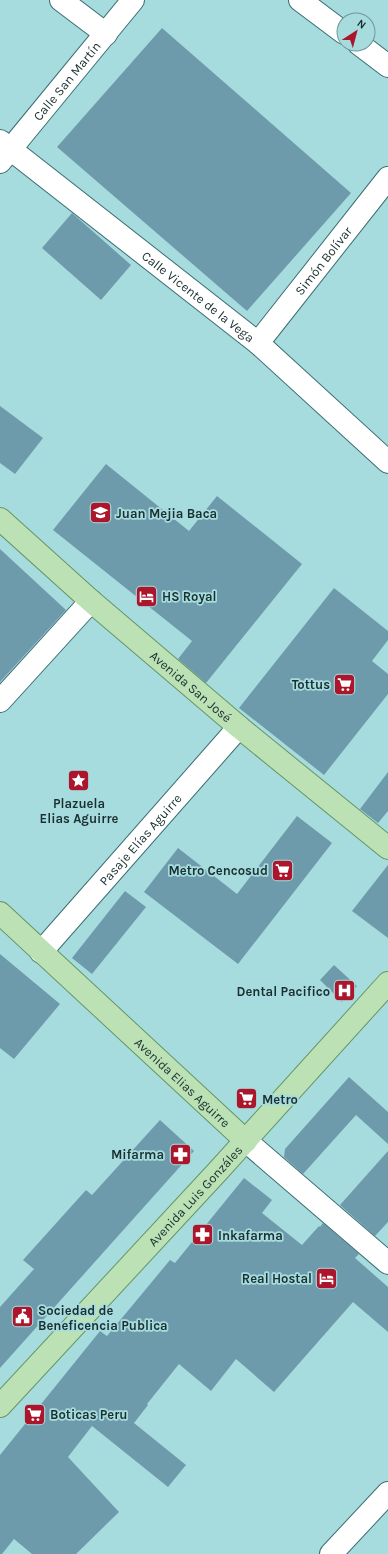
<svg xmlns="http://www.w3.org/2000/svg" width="388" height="1554" font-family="Karla,sans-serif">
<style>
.building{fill:#6e9bab}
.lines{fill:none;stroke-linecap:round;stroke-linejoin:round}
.minor-casing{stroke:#3b6d71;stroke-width:24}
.major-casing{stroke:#659665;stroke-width:24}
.minor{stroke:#fff;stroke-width:22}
.major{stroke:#bbe1b4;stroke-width:22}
.labels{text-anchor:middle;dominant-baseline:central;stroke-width:3.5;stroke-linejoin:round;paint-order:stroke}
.street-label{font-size:13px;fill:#1a2f30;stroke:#a7dcdf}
.poi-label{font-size:13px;font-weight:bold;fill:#1a2f30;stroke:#a7dcdf;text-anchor:start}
</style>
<rect width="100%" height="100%" fill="#a7dcdf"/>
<g class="building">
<path d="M 162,28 L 351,193 L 247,311 L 57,147 Z"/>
<path d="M 72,213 L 131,265 L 101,300 L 42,248 Z"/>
<path d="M 0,406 L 43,438 L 15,474 L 0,463 Z"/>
<path d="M 106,464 L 189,531 L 217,496 L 302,564 L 206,683 L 178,659 L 192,641 L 53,530 Z"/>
<path d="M 0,549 L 66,610 L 0,682 Z"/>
<path d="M 334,588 L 388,631 L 388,640 L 372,661 L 388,674 L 388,694 L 324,775 L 239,708 Z"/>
<path d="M 388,772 L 388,811 L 378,823 L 360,809 Z"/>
<path d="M 297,816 L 332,843 L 238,964 L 144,892 L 178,848 L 237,894 Z"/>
<path d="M 388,865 L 388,938 L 352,911 Z"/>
<path d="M 125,891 L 146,907 L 92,974 L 72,958 Z"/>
<path d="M 0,954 L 60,1004 L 14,1059 L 0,1048 Z"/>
<path d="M 334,965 L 357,986 L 342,1002 L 320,980 Z"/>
<path d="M 349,1077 L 388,1112 L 388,1144 L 356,1115 L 303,1174 L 284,1157 L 285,1149 Z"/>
<path d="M 160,1120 L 194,1151 L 0,1368 L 0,1307 L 34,1269 L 23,1260 L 86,1190 L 92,1195 Z"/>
<path d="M 388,1151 L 388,1222 L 375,1236 L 340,1205 Z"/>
<path d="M 244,1178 L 272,1200 L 262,1213 L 302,1245 L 319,1226 L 320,1227 L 323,1223 L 359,1254 L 355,1258 L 388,1287 L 388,1332 L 353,1302 L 274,1392 L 236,1359 L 211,1391 L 179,1364 L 147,1404 L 148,1405 L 134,1423 L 186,1465 L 168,1487 L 92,1426 L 68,1457 L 119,1512 L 76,1554 L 32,1554 L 14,1539 L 2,1554 L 0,1554 L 0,1455 L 100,1331 L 107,1336 L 170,1260 L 175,1263 Z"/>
</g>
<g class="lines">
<defs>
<g id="minor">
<path d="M 61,0 L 106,34"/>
<path d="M 300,0 L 344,33"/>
<path d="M 359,44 L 388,66"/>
<path id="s1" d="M 0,141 L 258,343 L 388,462"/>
<path id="s2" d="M 0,162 L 133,0"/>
<path id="s3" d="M 258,343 L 388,178"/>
<path d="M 0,701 L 91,601"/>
<path id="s4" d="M 41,952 L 239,727"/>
<path d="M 246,1141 L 388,1263"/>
<path d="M 331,1554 L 388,1493"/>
</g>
<g id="major">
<path id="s5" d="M 0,519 L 91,601 L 239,727 L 388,848"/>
<path id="s6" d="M 0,913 L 246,1141"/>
<path id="s7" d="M 0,1406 L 218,1171 L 388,983"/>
</g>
</defs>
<use href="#minor" class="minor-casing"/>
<use href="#major" class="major-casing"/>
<use href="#minor" class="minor"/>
<use href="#major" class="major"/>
</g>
<defs>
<symbol id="university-square" viewBox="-11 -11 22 22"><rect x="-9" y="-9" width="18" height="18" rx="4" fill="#ac162d" stroke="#a7dcdf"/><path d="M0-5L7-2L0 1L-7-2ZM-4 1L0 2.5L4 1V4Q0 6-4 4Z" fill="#fff"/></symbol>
<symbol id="hotel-square" viewBox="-11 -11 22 22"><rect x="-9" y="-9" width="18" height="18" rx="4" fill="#ac162d" stroke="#a7dcdf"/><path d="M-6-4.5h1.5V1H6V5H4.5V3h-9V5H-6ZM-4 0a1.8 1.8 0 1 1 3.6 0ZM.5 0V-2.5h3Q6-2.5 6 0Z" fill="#fff"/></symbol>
<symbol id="supermarket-square" viewBox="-11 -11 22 22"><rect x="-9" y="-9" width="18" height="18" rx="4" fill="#ac162d" stroke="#a7dcdf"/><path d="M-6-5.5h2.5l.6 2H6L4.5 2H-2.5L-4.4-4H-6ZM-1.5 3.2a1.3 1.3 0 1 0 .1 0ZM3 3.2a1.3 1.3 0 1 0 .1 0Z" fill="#fff"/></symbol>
<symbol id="sight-square" viewBox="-11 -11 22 22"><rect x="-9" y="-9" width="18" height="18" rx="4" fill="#ac162d" stroke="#a7dcdf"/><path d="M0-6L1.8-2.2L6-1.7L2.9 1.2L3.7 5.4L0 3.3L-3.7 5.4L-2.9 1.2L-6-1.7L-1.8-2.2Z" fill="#fff"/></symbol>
<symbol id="hospital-square" viewBox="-11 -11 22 22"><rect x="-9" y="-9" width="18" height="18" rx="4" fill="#ac162d" stroke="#a7dcdf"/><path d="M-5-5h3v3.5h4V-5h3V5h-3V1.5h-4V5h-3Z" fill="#fff"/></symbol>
<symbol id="pharmacy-square" viewBox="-11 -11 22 22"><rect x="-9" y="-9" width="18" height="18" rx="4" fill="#ac162d" stroke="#a7dcdf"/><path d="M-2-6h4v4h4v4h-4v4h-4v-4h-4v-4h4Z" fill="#fff"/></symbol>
<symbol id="civic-square" viewBox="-11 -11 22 22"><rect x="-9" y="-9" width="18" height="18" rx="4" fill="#ac162d" stroke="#a7dcdf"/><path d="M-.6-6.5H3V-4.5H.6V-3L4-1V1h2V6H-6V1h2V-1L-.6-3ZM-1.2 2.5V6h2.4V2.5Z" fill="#fff"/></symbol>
</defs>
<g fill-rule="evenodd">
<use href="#university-square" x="88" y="500" width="25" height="25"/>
<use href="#hotel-square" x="134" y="584" width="25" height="25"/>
<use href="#supermarket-square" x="332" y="672" width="25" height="25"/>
<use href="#sight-square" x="66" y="768" width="25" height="25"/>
<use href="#supermarket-square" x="270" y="858" width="25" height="25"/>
<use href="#hospital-square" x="332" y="978" width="25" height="25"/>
<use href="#supermarket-square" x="234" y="1086" width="25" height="25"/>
<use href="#pharmacy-square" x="168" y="1142" width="25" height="25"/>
<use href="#pharmacy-square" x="190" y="1222" width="25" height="25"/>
<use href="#hotel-square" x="314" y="1266" width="25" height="25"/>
<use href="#civic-square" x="10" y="1304" width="25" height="25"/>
<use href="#supermarket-square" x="22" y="1402" width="25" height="25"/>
</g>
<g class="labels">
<g class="street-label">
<text stroke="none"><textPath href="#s2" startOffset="105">Calle San Martín</textPath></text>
<text stroke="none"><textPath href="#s3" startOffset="105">Simón Bolívar</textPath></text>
<text stroke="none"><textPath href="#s1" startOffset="252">Calle Vicente de la Vega</textPath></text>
<text stroke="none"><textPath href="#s5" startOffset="254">Avenida San José</textPath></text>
<text stroke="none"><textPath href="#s4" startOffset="150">Pasaje Elías Aguirre</textPath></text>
<text stroke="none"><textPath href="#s6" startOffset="249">Avenida Elias Aguirre</textPath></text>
<text stroke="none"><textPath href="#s7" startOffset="287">Avenida Luis Gonzáles</textPath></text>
</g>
<g class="poi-label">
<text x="116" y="513">Juan Mejia Baca</text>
<text x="162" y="596">HS Royal</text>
<text x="330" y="684" text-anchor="end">Tottus</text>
<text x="79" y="803" text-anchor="middle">Plazuela<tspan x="79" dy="15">Elias Aguirre</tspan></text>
<text x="268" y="870" text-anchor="end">Metro Cencosud</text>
<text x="330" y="991" text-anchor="end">Dental Pacifico</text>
<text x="262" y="1099">Metro</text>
<text x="164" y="1154" text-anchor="end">Mifarma</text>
<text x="218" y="1235">Inkafarma</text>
<text x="312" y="1278" text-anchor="end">Real Hostal</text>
<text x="38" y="1310">Sociedad de<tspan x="38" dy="15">Beneficencia Publica</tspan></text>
<text x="50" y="1414">Boticas Peru</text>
</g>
</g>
<g transform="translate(356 32) rotate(36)"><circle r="19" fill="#a7dcdf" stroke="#6f9799"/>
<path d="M0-3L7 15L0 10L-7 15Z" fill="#ac162d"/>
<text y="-6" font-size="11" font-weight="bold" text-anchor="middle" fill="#1a2f30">N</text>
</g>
</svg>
